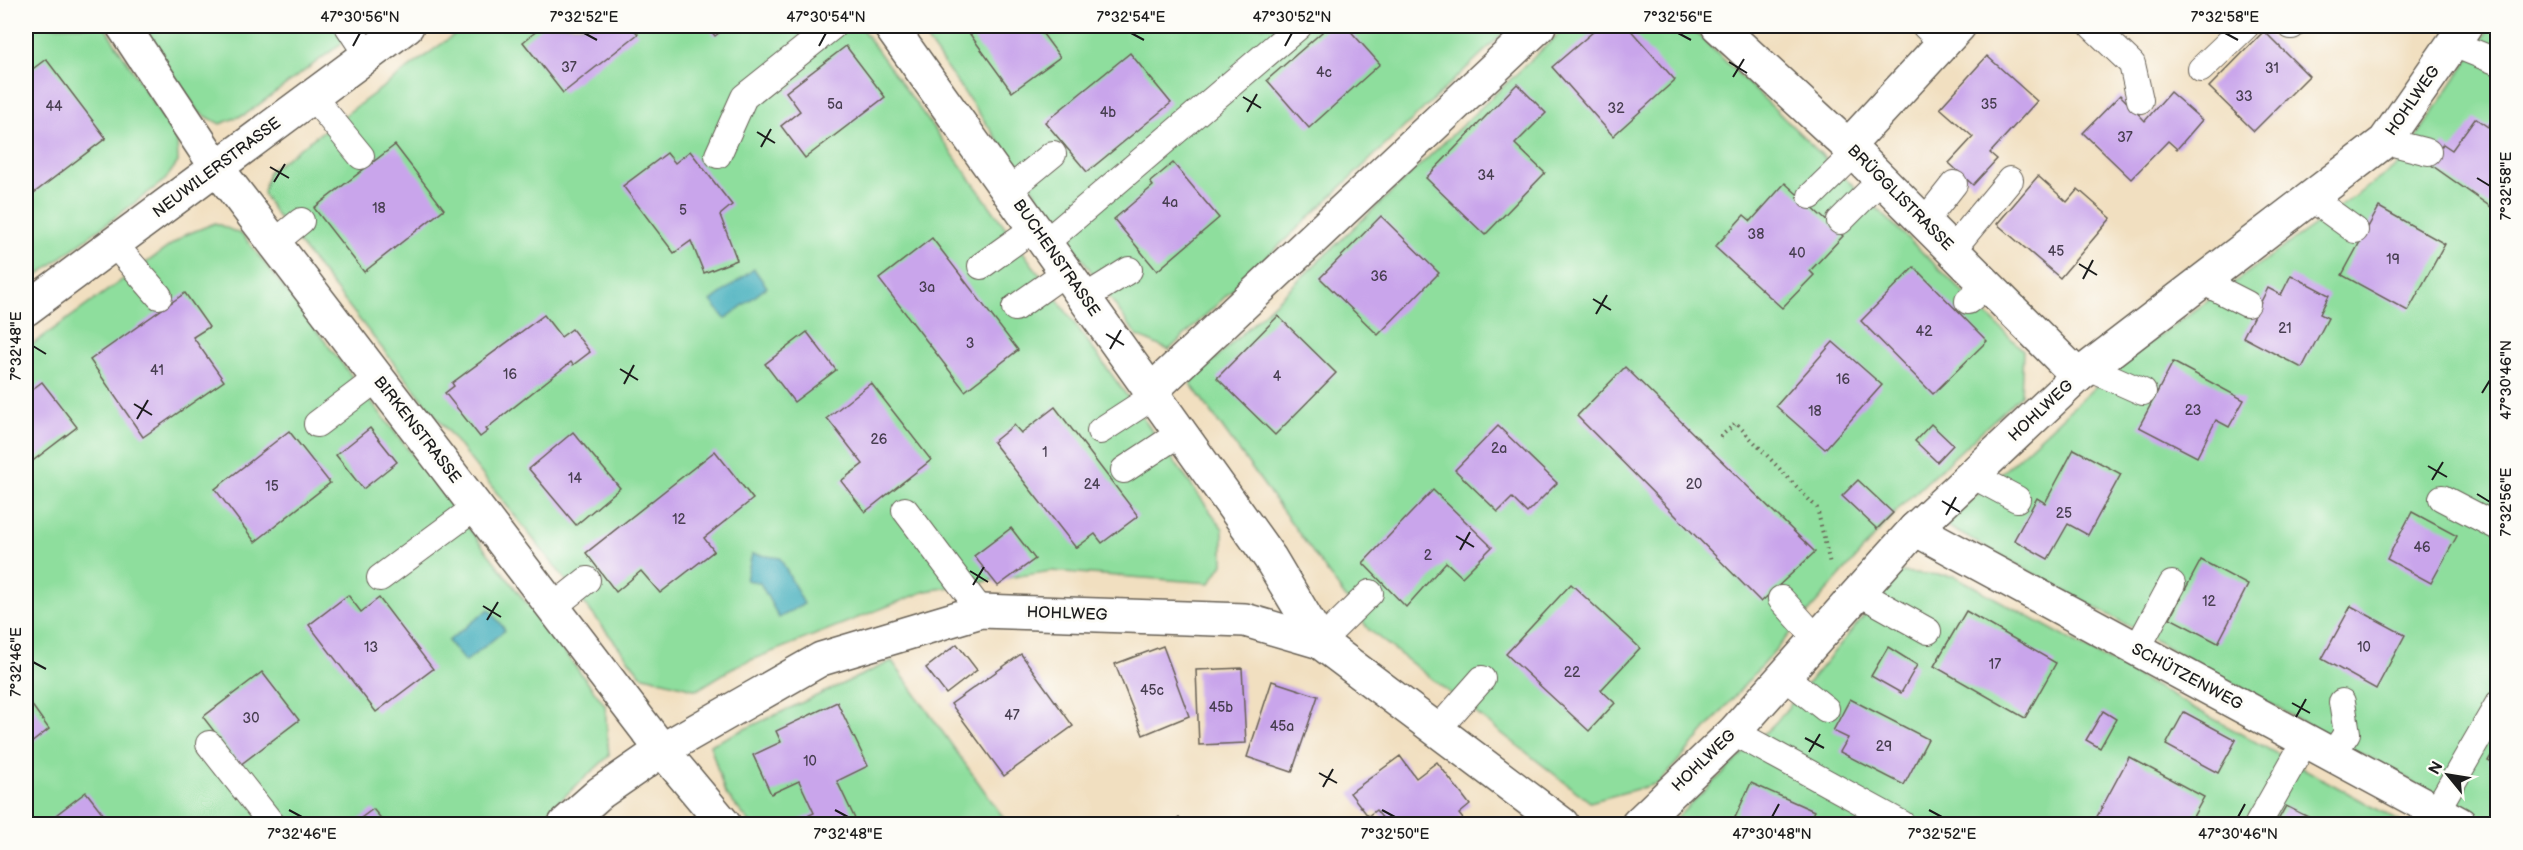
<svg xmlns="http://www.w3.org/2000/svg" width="2523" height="850" font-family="'Balsamiq Sans',sans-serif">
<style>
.green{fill:#8ede9d;stroke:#557d5c;stroke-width:1.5}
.water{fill:#3fadbc;stroke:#2e646c;stroke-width:1.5}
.building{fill:#c9a5eb}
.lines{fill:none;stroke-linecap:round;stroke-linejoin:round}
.service-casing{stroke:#676055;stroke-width:28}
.minor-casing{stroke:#676055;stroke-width:36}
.path{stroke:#676055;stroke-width:4;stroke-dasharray:1.5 4.5;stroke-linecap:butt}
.service{stroke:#fff;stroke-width:26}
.minor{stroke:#fff;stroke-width:33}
.ticks{fill:none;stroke:#1c1c1c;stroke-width:2}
.labels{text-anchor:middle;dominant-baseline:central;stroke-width:6;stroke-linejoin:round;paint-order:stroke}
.number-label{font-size:14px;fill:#473e50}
.street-label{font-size:16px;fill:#1c1c1c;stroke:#fdfcf7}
.neatline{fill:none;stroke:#1c1c1c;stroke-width:2}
.ticks-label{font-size:15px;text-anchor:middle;fill:#1c1c1c}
</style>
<rect width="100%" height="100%" fill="#fdfcf7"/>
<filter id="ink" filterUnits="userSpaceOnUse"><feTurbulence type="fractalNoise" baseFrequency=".0167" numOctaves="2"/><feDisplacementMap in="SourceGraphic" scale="12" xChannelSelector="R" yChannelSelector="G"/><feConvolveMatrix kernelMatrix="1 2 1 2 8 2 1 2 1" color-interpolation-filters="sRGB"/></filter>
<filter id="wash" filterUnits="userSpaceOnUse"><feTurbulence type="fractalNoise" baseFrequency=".008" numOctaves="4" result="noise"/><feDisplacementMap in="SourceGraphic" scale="24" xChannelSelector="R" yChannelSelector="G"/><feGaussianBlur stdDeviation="1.35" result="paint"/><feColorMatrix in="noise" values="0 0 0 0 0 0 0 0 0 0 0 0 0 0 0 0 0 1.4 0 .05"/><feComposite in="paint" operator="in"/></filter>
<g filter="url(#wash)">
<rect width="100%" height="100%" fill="#f1dfc0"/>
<g class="green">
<path d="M 26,26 L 104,26 L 177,139 L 178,162 L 165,180 L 26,284 Z"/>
<path d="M 140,26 L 365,26 L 246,114 L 220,124 L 198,112 Z"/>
<path d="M 466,26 L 860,26 L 1223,529 L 1223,564 L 1210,583 L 1051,571 L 926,591 L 736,666 L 697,690 L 641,675 L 275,213 L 263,193 L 269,171 Z"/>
<path d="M 917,26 L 1511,26 L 1169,350 L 1137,336 Z"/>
<path d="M 1567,26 L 1689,26 L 2023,350 L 2021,395 L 1903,504 L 1659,783 L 1590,802 L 1369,630 L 1190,383 Z"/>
<path d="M 2491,26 L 2497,26 L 2497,824 L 2489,824 L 1945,525 L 2121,363 L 2397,166 Z"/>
<path d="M 215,223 L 243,235 L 605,705 L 609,756 L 534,824 L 26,824 L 26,349 L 185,235 Z"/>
<path d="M 1900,572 L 1955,576 L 2404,824 L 1670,824 L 1776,722 Z"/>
<path d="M 892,661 L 1008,824 L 751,824 L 725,793 L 710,745 Z"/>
</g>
<g class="water">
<path d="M 754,269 L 767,287 L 725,319 L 711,301 Z"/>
<path d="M 752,554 L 780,558 L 804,604 L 779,618 L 760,583 L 746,580 Z"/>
<path d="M 489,609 L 505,630 L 465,662 L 448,641 Z"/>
</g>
<g id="blocks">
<g class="building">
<path d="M 543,26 L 631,26 L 638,34 L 563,93 L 523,42 Z"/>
<path d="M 707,26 L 728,26 L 715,36 Z"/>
<path d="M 964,26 L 1037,26 L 1060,57 L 1012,92 Z"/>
<path d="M 1329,26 L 1346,26 L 1380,64 L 1309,128 L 1267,80 Z"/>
<path d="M 1600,26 L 1627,26 L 1675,80 L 1613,136 L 1552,67 Z"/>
<path d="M 2264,31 L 2309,76 L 2254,131 L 2209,87 Z"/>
<path d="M 846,46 L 885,97 L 805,158 L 781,126 L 800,111 L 786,92 Z"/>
<path d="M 1130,53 L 1171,103 L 1087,172 L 1045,122 Z"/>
<path d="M 1987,56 L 2037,101 L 1990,153 L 1997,159 L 1973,185 L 1949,163 L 1973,137 L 1940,108 Z"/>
<path d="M 46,59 L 106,138 L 26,199 L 26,74 Z"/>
<path d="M 1517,84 L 1546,113 L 1515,144 L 1545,173 L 1485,235 L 1426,178 Z"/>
<path d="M 2170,92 L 2202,120 L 2177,149 L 2168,141 L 2131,179 L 2083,133 L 2120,95 L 2145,121 Z"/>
<path d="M 2475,118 L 2488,127 L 2494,118 L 2498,121 L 2498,212 L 2430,164 L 2443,144 L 2452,150 Z"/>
<path d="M 395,145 L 444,209 L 364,272 L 314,208 Z"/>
<path d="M 690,151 L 732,205 L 720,215 L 737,260 L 704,273 L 691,241 L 674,253 L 623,186 L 667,153 L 675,163 Z"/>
<path d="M 1173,163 L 1219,218 L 1157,271 L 1114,219 L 1153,186 L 1150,182 Z"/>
<path d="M 2038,176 L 2067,202 L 2078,189 L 2111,218 L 2060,278 L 1997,224 Z"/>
<path d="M 1785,183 L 1843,236 L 1810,271 L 1814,275 L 1782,308 L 1715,247 L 1744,215 L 1751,221 Z"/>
<path d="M 2379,207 L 2445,244 L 2408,311 L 2342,275 Z"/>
<path d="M 1381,216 L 1439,273 L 1378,335 L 1320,278 Z"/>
<path d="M 932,238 L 1018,350 L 965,391 L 879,279 Z"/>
<path d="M 1914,267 L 1987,341 L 1933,394 L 1861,321 Z"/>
<path d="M 2291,275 L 2329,295 L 2320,314 L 2328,318 L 2302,368 L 2243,337 L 2268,288 L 2281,295 Z"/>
<path d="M 185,293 L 209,327 L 193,337 L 224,381 L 143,437 L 90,360 Z"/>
<path d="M 544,315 L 561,337 L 572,329 L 590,352 L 573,365 L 571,362 L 486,429 L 488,431 L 480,437 L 445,393 L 454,386 L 452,383 Z"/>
<path d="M 1278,316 L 1336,373 L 1275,435 L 1217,378 Z"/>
<path d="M 807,332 L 836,370 L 794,402 L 765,364 Z"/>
<path d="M 1833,342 L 1882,385 L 1825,449 L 1776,406 Z"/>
<path d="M 2173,362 L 2244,400 L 2229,427 L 2216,420 L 2197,457 L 2139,427 Z"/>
<path d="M 1625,367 L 1815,552 L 1761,602 L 1577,416 Z"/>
<path d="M 42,382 L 77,427 L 26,466 L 26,394 Z"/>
<path d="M 871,383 L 931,460 L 865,512 L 841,481 L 863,464 L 827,418 Z"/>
<path d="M 1055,407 L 1138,516 L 1102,543 L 1095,534 L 1076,548 L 993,442 L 1014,425 L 1021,433 Z"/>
<path d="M 1931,424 L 1953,445 L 1937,462 L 1915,441 Z"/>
<path d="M 1498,426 L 1557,483 L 1527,513 L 1512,498 L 1498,512 L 1455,470 Z"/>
<path d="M 370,428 L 397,462 L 363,489 L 336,455 Z"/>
<path d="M 289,431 L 330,483 L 255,542 L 215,489 Z"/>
<path d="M 573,432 L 620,488 L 576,525 L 529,469 Z"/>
<path d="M 2074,449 L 2121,474 L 2088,535 L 2068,524 L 2048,559 L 2014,540 L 2037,498 L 2045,503 Z"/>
<path d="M 715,451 L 753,499 L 704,538 L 714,551 L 660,593 L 641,571 L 616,592 L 586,553 Z"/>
<path d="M 1858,480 L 1893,513 L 1877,529 L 1842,496 Z"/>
<path d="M 1433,490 L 1492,547 L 1462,577 L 1446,562 L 1406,607 L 1363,563 Z"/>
<path d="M 2412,512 L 2457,536 L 2431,583 L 2387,559 Z"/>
<path d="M 1011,528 L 1035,559 L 998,586 L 974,556 Z"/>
<path d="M 2201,560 L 2248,585 L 2218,643 L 2170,618 Z"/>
<path d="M 1571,584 L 1640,648 L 1601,690 L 1615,703 L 1589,731 L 1506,654 Z"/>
<path d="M 348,595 L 361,612 L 379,598 L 433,669 L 376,712 L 309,625 Z"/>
<path d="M 2351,606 L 2405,635 L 2376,689 L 2322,659 Z"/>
<path d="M 1966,611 L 2056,663 L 2025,718 L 1934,666 Z"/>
<path d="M 957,644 L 977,670 L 946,694 L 926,668 Z"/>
<path d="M 1163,646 L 1189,716 L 1143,735 L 1115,664 Z"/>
<path d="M 1888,647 L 1917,665 L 1901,693 L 1871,676 Z"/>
<path d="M 1021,654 L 1073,726 L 1004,776 L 951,704 Z"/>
<path d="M 1242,668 L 1246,743 L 1199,745 L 1196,670 Z"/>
<path d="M 262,672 L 299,720 L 240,765 L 203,717 Z"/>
<path d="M 1272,681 L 1318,696 L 1292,772 L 1247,757 Z"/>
<path d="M 26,697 L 49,729 L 26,747 Z"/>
<path d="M 1850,699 L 1928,739 L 1904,785 L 1840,752 L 1848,738 L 1833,731 Z"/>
<path d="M 837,702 L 868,766 L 837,781 L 857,823 L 801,824 L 799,820 L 814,813 L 799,781 L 771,794 L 753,755 L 781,742 L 776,731 Z"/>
<path d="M 2103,711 L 2116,719 L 2100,748 L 2086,740 Z"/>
<path d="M 2184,712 L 2236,740 L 2218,773 L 2166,745 Z"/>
<path d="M 2498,744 L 2498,766 L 2488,761 Z"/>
<path d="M 1400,756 L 1416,778 L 1437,762 L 1470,805 L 1459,814 L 1467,824 L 1387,824 L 1376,810 L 1368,816 L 1350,793 Z"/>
<path d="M 2129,757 L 2204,797 L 2189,824 L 2093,824 Z"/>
<path d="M 1751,783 L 1814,811 L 1808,824 L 1732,824 Z"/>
<path d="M 86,792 L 111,824 L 44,824 Z"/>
<path d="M 2286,806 L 2322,824 L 2276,824 Z"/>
<path d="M 373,809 L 386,824 L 353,824 Z"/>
<path d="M 1179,818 L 1184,824 L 1170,824 Z"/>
</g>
</g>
</g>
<g filter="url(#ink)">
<use href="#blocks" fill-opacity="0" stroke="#676055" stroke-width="1.5"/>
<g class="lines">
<defs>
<g id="service">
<path d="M 348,26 L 367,55"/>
<path d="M 1925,26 L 1943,43"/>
<path d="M 2092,26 L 2132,64 L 2140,100"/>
<path d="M 2291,26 L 2292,26"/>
<path d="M 2453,44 L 2498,62"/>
<path d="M 2201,69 L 2246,26"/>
<path d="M 312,96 L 361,156"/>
<path d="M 2385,141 L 2428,152"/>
<path d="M 718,155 L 744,97 L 833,26"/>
<path d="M 1008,191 L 1053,154"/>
<path d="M 1811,196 L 1855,153"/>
<path d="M 2311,198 L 2355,230"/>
<path d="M 1840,221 L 1882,179"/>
<path d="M 1924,222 L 1954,184"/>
<path d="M 274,243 L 301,221"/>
<path d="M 1045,243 L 1299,26"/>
<path d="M 114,244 L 159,296"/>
<path d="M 1952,250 L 2010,180"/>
<path d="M 981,266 L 1034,228"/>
<path d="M 2202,281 L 2247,304"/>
<path d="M 1084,298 L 1129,270"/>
<path d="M 1968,301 L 1987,285"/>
<path d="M 1015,308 L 1066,272"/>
<path d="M 2089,368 L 2143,392"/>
<path d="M 317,424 L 378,378"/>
<path d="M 1100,431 L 1154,396"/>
<path d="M 1124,470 L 1180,433"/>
<path d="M 1972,475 L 2017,499"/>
<path d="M 2442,498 L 2498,527"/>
<path d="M 905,510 L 981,611"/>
<path d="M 380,578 L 476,507"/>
<path d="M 1858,592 L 1928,631"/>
<path d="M 1781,599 L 1817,639"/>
<path d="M 553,607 L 587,580"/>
<path d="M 1320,642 L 1370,593"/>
<path d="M 2137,649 L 2172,584"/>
<path d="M 1784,676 L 1826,709"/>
<path d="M 1437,730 L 1482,679"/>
<path d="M 1734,732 L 1902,824"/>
<path d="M 209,744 L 272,824"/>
<path d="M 2332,755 L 2347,733 L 2342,702"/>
<path d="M 2436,811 L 2498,704"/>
<path d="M 2258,824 L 2305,741"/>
</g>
<g id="minor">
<path d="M 123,26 L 217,168 L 662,750 L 724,824"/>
<path d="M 890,26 L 1270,558 L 1320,642"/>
<path d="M 1718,26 L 1848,146 L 2078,376"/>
<path d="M 1848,146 L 1959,26"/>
<path d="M 26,309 L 407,26"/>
<path d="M 1151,391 L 1539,26"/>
<path d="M 1915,529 L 2460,824"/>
<path d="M 565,824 L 600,793 L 662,750 L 821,659 L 981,611 L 1245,620 L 1320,642 L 1562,824"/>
<path d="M 1638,824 L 1734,732 L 1915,529 L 2078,376 L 2385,141 L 2465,26"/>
</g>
</defs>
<use href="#service" class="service-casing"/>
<use href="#minor" class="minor-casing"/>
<path class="path" d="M 1720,437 L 1736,423 L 1817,508 L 1830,564"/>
<use href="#service" class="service"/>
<use href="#minor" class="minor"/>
</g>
</g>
<path class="ticks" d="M 584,33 L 597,40M 1131,33 L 1144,40M 1678,33 L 1691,40M 2225,33 L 2238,40M 353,46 L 360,33M 819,46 L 826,33M 1285,46 L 1292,33M 1729,62 L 1747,73M 1733,77 L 1744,59M 1243,97 L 1261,108M 1247,112 L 1257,94M 757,132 L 775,143M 761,147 L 771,129M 270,167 L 289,178M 2477,178 L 2490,186M 274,182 L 285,164M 2079,264 L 2097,275M 2083,279 L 2093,260M 1593,299 L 1611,310M 1596,314 L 1607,295M 1106,334 L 1124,345M 33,346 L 46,354M 1110,349 L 1121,330M 620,369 L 638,380M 624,384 L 634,365M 2482,393 L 2490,380M 134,404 L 152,415M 137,419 L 148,400M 2428,466 L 2447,477M 2432,480 L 2443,462M 2477,494 L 2490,502M 1942,501 L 1960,512M 1946,515 L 1956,497M 1456,536 L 1474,547M 1460,550 L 1470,532M 970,571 L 988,582M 973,585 L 984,567M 483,606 L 501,617M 487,620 L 498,602M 33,662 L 46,669M 2292,703 L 2310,713M 2296,717 L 2306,699M 1805,738 L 1824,748M 1809,752 L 1820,734M 1319,773 L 1337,783M 1323,787 L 1333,769M 289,810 L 302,817M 835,810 L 848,817M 1382,810 L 1395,817M 1929,810 L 1942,817M 1772,817 L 1779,804M 2238,817 L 2245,804"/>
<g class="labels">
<g class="number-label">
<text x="569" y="67">37</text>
<text x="2272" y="68">31</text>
<text x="1324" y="72">4c</text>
<text x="2244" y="96">33</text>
<text x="835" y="104">5a</text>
<text x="1989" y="104">35</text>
<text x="54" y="106">44</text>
<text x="1616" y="108">32</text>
<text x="1108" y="112">4b</text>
<text x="2125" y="137">37</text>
<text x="1486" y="175">34</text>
<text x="1170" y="202">4a</text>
<text x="379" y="208">18</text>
<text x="683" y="210">5</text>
<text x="1756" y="234">38</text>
<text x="2056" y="251">45</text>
<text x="1797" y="253">40</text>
<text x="2393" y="259">19</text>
<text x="1379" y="276">36</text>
<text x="927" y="287">3a</text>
<text x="2285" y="328">21</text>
<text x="1924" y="331">42</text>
<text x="970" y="343">3</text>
<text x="157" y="370">41</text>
<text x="510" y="374">16</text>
<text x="1277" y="376">4</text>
<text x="1843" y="379">16</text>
<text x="2193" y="410">23</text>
<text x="1815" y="411">18</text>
<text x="879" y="439">26</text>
<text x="1499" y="448">2a</text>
<text x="1045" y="452">1</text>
<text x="575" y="478">14</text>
<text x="1092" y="484">24</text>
<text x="1694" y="484">20</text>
<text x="272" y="486">15</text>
<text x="2064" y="513">25</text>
<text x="679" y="519">12</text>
<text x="2422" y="547">46</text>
<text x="1428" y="555">2</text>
<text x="2209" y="601">12</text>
<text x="371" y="647">13</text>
<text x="2364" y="647">10</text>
<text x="1995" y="664">17</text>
<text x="1572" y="672">22</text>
<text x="1152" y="690">45c</text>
<text x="1221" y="707">45b</text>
<text x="1012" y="715">47</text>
<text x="251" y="718">30</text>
<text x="1282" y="726">45a</text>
<text x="1884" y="746">29</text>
<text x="810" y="761">10</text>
</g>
<g class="street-label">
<text transform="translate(2413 101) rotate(-55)">HOHLWEG</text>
<text transform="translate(217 168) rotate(-37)">NEUWILERSTRASSE</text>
<text transform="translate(1900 198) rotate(45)">BRÜGGLISTRASSE</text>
<text transform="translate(1056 258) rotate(55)">BUCHENSTRASSE</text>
<text transform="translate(2041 411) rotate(-43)">HOHLWEG</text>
<text transform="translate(417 430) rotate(52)">BIRKENSTRASSE</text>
<text transform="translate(1067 614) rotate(2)">HOHLWEG</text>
<text transform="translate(2187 677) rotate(28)">SCHÜTZENWEG</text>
<text transform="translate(1704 761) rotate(-44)">HOHLWEG</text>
</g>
</g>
<rect width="2523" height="850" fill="none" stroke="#fdfcf7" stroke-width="66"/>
<g transform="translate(2448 775) rotate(300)" stroke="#fdfcf7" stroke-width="4.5" paint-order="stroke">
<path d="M0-4.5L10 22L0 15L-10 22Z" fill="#1c1c1c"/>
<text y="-9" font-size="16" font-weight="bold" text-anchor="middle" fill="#1c1c1c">N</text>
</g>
<rect x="33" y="33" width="2457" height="784" class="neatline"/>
<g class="ticks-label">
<text x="360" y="22">47°30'56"N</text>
<text x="584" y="22">7°32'52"E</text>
<text x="826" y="22">47°30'54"N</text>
<text x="1131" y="22">7°32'54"E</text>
<text x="1292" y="22">47°30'52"N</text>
<text x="1678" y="22">7°32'56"E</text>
<text x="2225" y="22">7°32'58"E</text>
<text transform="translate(2506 186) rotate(-90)" y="5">7°32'58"E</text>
<text transform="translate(16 346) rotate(-90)" y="5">7°32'48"E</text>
<text transform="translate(2506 380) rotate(-90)" y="5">47°30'46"N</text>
<text transform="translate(2506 502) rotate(-90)" y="5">7°32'56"E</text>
<text transform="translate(16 662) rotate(-90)" y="5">7°32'46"E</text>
<text x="302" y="839">7°32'46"E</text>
<text x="848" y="839">7°32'48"E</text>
<text x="1395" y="839">7°32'50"E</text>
<text x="1772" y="839">47°30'48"N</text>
<text x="1942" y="839">7°32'52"E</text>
<text x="2238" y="839">47°30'46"N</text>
</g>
</svg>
